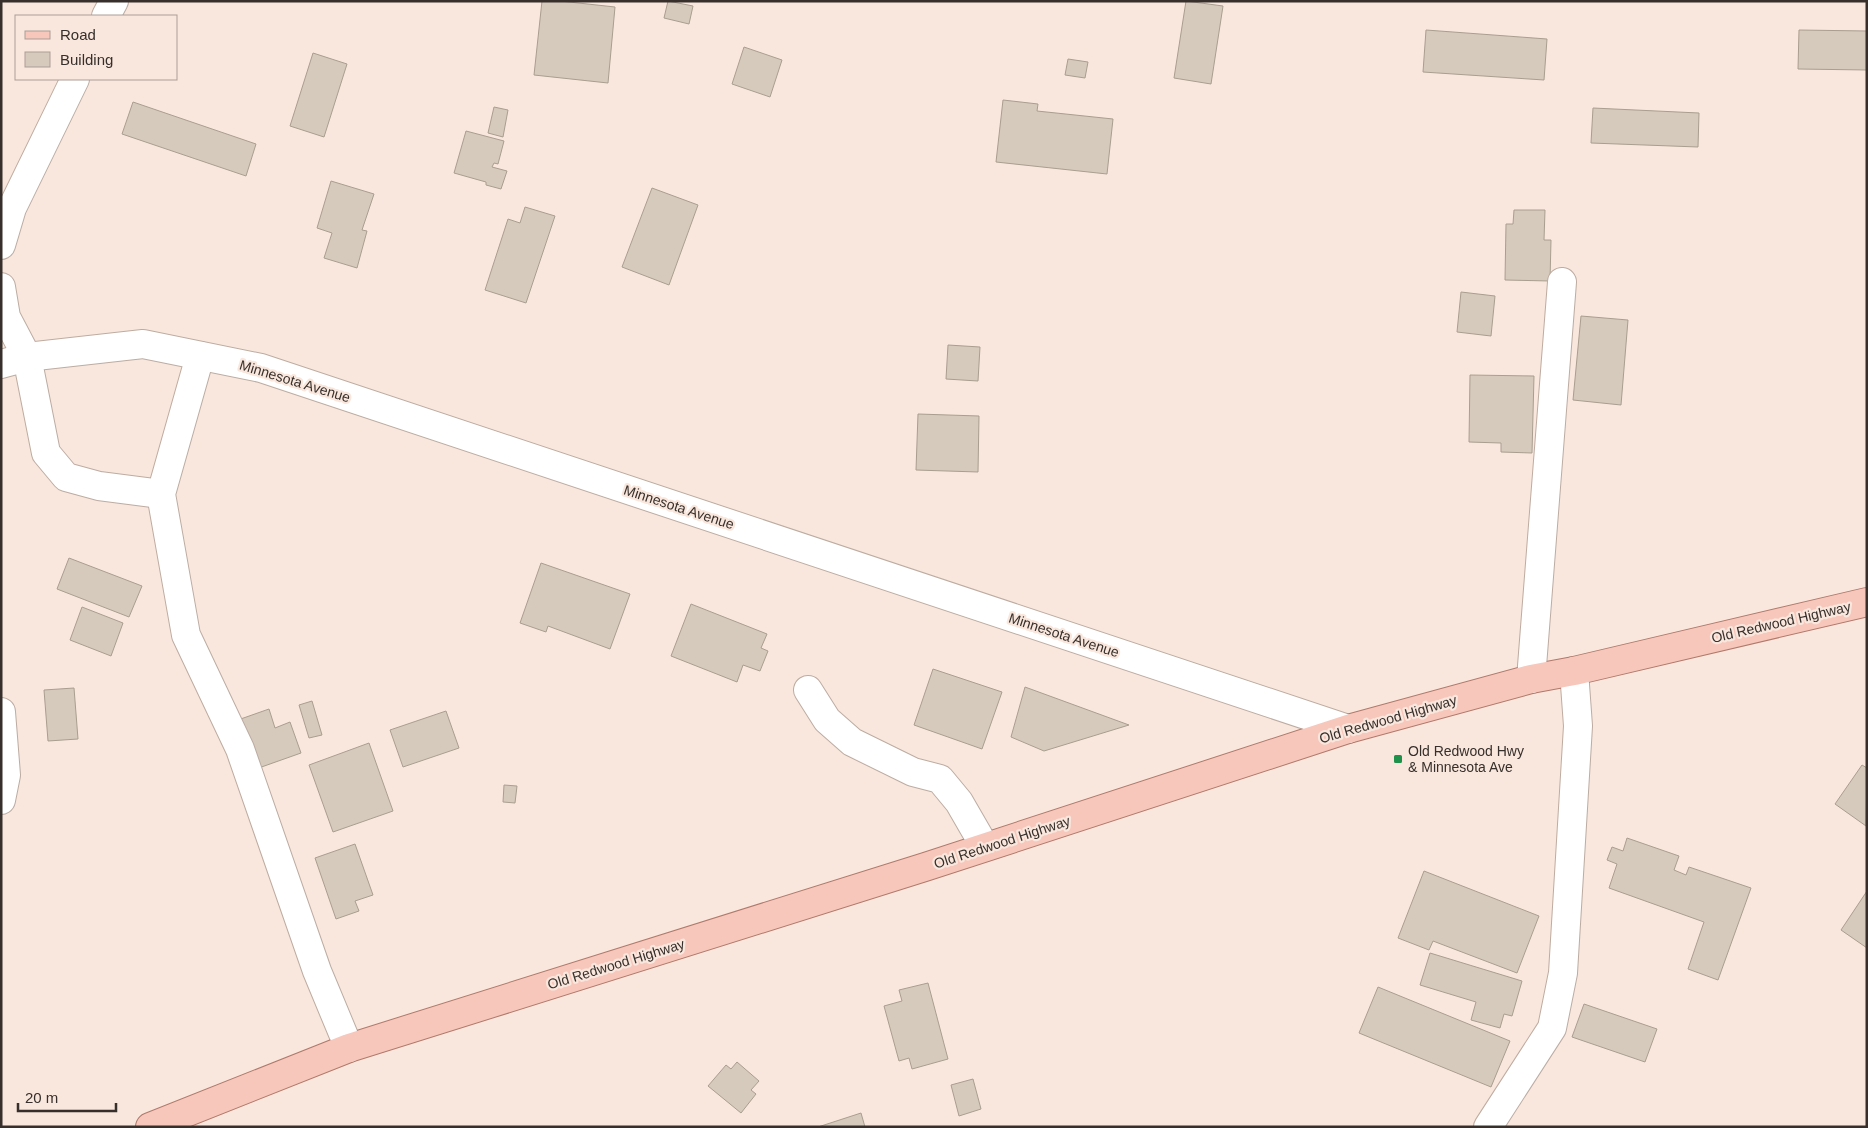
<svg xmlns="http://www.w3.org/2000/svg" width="1868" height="1128" font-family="Helvetica,sans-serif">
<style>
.building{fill:#d6cabc;stroke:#a99e90}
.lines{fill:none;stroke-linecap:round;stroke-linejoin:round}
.minor-casing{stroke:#bdaca2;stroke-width:30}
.major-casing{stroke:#b0796b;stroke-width:30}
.minor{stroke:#fff;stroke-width:28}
.major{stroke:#f7c7bb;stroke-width:28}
.poi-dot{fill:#20914a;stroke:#f9e7dd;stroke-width:2}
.labels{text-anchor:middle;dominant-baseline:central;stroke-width:4.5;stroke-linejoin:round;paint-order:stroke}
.street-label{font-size:14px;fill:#362f2b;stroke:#f9e7dd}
.poi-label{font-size:14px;fill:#362f2b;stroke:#f9e7dd;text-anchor:start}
</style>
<rect width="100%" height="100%" fill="#f9e7dd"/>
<g class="building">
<path d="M 542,1 L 560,1 L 615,7 L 608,83 L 534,75 Z"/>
<path d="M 668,1 L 693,6 L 689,24 L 664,18 Z"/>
<path d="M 1186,1 L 1223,6 L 1211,84 L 1174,78 Z"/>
<path d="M 1426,30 L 1547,39 L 1544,80 L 1423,72 Z"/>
<path d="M 1799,30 L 1867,31 L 1867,70 L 1798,69 Z"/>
<path d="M 744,47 L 782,60 L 770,97 L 732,84 Z"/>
<path d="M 313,53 L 347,64 L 324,137 L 290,126 Z"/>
<path d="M 1068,59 L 1088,62 L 1085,78 L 1065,75 Z"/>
<path d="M 1003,100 L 1038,104 L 1037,111 L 1113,119 L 1107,174 L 996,162 Z"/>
<path d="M 133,102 L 256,144 L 246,176 L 122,134 Z"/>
<path d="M 494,107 L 508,110 L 503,137 L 488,133 Z"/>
<path d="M 1593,108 L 1699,113 L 1698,147 L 1591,143 Z"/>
<path d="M 466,131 L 504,141 L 498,164 L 494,163 L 492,167 L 507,171 L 501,189 L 486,185 L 486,182 L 454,173 Z"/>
<path d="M 331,181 L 374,194 L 362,230 L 367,231 L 357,268 L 324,258 L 332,233 L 317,228 Z"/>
<path d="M 652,188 L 698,205 L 669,285 L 622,267 Z"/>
<path d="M 525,207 L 555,216 L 526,303 L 485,290 L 508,219 L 520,223 Z"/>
<path d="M 1514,210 L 1545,210 L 1544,240 L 1551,240 L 1550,281 L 1505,280 L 1506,224 L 1513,224 Z"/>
<path d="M 1461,292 L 1495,296 L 1491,336 L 1457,332 Z"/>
<path d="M 1581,316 L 1628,320 L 1621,405 L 1573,400 Z"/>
<path d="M 948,345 L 980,347 L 978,381 L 946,379 Z"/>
<path d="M 1470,375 L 1534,376 L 1532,453 L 1501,452 L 1501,443 L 1469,442 Z"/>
<path d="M 918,414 L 979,416 L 978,472 L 916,470 Z"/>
<path d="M 69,558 L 142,586 L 129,617 L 57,589 Z"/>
<path d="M 541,563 L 630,594 L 610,649 L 548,626 L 546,632 L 520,623 Z"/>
<path d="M 691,604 L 767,634 L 761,648 L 768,651 L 760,671 L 743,665 L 737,682 L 671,656 Z"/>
<path d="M 82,607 L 123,623 L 111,656 L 70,640 Z"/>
<path d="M 933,669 L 1002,692 L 982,749 L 914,725 Z"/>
<path d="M 1025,687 L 1129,725 L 1044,751 L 1011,737 Z"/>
<path d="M 74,688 L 78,739 L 48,741 L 44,690 Z"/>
<path d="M 312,701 L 322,735 L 309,738 L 299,705 Z"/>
<path d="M 269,709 L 275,728 L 290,722 L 301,753 L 253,770 L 235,721 Z"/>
<path d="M 446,711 L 459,748 L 403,767 L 390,730 Z"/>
<path d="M 369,743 L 393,811 L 333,832 L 309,765 Z"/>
<path d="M 1862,765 L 1867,768 L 1866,826 L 1835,804 Z"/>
<path d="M 504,785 L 517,786 L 515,803 L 503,802 Z"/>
<path d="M 1627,838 L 1679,856 L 1674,870 L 1686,875 L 1689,867 L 1751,888 L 1718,980 L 1688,969 L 1704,922 L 1609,888 L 1617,864 L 1607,860 L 1612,847 L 1623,851 Z"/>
<path d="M 355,844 L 373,895 L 355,901 L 359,911 L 336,919 L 315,858 Z"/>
<path d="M 1424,871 L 1539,916 L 1517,973 L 1433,941 L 1429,950 L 1398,938 Z"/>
<path d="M 1867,891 L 1867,948 L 1841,930 Z"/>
<path d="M 1430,953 L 1522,981 L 1512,1016 L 1504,1014 L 1500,1028 L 1471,1020 L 1476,1002 L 1420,985 Z"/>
<path d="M 928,983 L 948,1059 L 912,1069 L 909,1058 L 899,1061 L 884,1006 L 902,1001 L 899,990 Z"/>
<path d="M 1378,987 L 1510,1041 L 1491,1087 L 1359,1033 Z"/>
<path d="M 1584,1004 L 1657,1029 L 1645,1062 L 1572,1037 Z"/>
<path d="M 737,1062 L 759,1081 L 751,1090 L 756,1094 L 741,1113 L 708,1086 L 726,1065 L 731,1069 Z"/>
<path d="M 973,1079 L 981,1109 L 959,1116 L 951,1085 Z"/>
<path d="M 861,1113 L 865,1127 L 818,1127 Z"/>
</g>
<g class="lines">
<defs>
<g id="minor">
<path d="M 106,16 L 114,1"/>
<path d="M 1,245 L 12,208 L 75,79"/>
<path d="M 1,287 L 6,317 L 27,357 L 46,453 L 66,477 L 99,486 L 161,494"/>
<path d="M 200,356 L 161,494 L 186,635 L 240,749 L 317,971 L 349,1048"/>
<path d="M 1,364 L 27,357 L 143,344 L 261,368 L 1348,729"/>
<path d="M 1531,679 L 1562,282"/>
<path d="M 808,690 L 827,720 L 852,742 L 913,772 L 940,779 L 959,802 L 985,847"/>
<path d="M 1,712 L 6,775 L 1,800"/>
<path d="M 1488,1127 L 1552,1028 L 1563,973 L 1578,726 L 1574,671"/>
</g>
<path id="major" d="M 150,1127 L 349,1048 L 925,867 L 1348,729 L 1531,679 L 1574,671 L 1867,602"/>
</defs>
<use href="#minor" class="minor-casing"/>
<use href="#major" class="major-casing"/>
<use href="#minor" class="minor"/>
<use href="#major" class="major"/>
</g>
<rect class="poi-dot" x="1393" y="754" width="10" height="10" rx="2.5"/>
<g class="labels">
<g class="street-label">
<text transform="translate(295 381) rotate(17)">Minnesota Avenue</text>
<text transform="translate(679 507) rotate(18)">Minnesota Avenue</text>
<text transform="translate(1781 622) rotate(-13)">Old Redwood Highway</text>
<text transform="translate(1064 635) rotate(18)">Minnesota Avenue</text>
<text transform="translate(1388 719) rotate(-16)">Old Redwood Highway</text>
<text transform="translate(1002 842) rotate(-18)">Old Redwood Highway</text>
<text transform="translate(616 964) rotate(-17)">Old Redwood Highway</text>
</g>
<g class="poi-label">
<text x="1408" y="751">Old Redwood Hwy<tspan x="1408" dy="16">&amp; Minnesota Ave</tspan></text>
</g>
</g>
<rect width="1868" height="1128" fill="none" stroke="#362f2b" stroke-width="5"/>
<rect x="15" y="15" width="162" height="65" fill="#f9e7dd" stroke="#ab9d96"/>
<rect x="25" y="31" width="25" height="8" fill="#f7c7bb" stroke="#ab9d96"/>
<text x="60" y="40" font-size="15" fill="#362f2b">Road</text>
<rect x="25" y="52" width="25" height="15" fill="#d6cabc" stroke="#ab9d96"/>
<text x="60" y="65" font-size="15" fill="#362f2b">Building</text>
<path d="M18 1103v8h98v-8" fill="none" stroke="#362f2b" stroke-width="2.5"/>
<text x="25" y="1103" font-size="15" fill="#362f2b" stroke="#f9e7dd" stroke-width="4" paint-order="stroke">20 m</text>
</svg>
